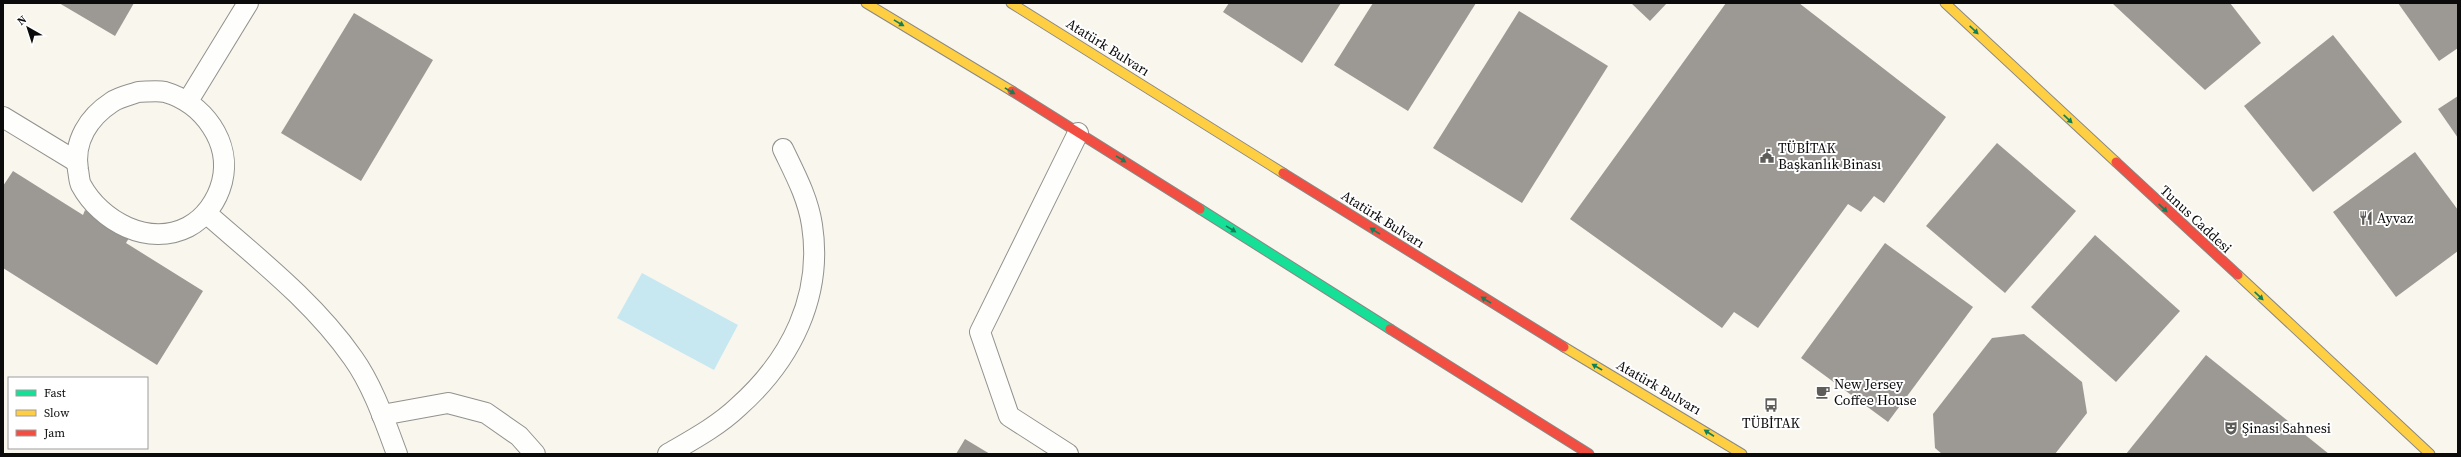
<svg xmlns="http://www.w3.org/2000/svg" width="2461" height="457" font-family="'Source Serif 4',serif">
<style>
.water{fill:#c7e8f1}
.building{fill:#9c9894}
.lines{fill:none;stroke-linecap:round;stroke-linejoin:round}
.lane-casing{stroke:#92918d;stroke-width:22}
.fast-casing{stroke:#898784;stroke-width:11}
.slow-casing{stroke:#898784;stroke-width:11}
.jam-casing{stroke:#898784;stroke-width:11}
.lane{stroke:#fefefc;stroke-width:20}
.fast{stroke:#16e098;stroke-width:9}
.slow{stroke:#ffcf43;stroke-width:9}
.jam{stroke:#f24e42;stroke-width:9}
.oneway{fill:#118059}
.labels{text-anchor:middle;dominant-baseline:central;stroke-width:4;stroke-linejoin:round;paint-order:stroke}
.street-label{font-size:14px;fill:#0b0b0b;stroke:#fff}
.poi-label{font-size:14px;fill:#0b0b0b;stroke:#fff;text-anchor:start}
</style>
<rect width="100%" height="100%" fill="#f9f6ee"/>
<path class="water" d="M 642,273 L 738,325 L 714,370 L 617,318 Z"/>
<g class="building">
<path d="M 59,3 L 134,3 L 115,36 Z"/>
<path d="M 1229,3 L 1341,3 L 1302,63 L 1223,12 Z"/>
<path d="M 1373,3 L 1476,3 L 1408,111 L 1334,65 Z"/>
<path d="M 1631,3 L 1667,3 L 1650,21 Z"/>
<path d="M 1726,3 L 1799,3 L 1946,117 L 1884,203 L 1874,196 L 1861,212 L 1848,204 L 1758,328 L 1734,312 L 1722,328 L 1570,219 Z"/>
<path d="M 2112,3 L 2230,3 L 2261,43 L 2205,90 Z"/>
<path d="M 2398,3 L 2458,3 L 2458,48 L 2439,61 Z"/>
<path d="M 1519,11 L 1608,66 L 1522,203 L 1433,148 Z"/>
<path d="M 354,13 L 433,60 L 361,181 L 281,133 Z"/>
<path d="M 2333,35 L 2402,122 L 2313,192 L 2244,106 Z"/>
<path d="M 2458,96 L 2458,138 L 2438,109 Z"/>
<path d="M 1997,143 L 2076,211 L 2005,293 L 1926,226 Z"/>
<path d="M 2415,152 L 2458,210 L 2458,251 L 2396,297 L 2333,212 Z"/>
<path d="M 13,171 L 83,215 L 85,210 L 129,238 L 126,243 L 203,291 L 157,365 L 3,268 L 3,186 Z"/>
<path d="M 2095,235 L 2180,311 L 2116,382 L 2031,307 Z"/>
<path d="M 1885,243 L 1973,307 L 1888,422 L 1801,358 Z"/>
<path d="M 2024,334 L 2082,382 L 2087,413 L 2055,454 L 1942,454 L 1935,448 L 1933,414 L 1992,338 Z"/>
<path d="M 2206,355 L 2329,454 L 2126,454 Z"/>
<path d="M 965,439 L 990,454 L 956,454 Z"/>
</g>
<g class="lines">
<defs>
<g id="lane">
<path d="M 138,92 C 146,92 157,90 165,92 C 203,103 232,142 222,182 C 217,201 205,218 188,227 C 149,247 101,222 81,185 C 79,181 79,175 78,170 C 73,141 89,117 112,102 C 119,97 130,95 138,92 Z"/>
<path d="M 188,101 L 248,3"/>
<path d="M 3,117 L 77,162"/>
<path d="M 206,213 C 257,258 313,301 353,358 C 373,386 385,422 397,454"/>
<path d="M 382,415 L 448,403 L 486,413 L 519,436 L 535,454"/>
<path d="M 668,454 C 692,440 718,426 738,407 C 791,360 823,296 812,225 C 808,198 795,174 783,149"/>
<path d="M 1068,454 L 1009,416 L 980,332 L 1078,133"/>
</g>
<path id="fast" d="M 1200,209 L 1390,329"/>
<g id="slow">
<path d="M 866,3 L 1012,91"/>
<path d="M 1011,3 L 1283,173"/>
<path d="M 1945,3 L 2116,162"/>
<path d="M 2238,275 L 2430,454"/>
<path d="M 1564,347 L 1742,454"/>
</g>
<g id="jam">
<path d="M 1012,91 L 1200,209"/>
<path d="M 2116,162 L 2238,275"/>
<path d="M 1283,173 L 1564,347"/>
<path d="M 1390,329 L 1589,454"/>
</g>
</defs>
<use href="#lane" class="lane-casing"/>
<use href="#fast" class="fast-casing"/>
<use href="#slow" class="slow-casing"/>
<use href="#jam" class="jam-casing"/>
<use href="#lane" class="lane"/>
<use href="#fast" class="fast"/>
<use href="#slow" class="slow"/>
<use href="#jam" class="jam"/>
</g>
<defs><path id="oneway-solid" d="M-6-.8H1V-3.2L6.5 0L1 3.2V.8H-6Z"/></defs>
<g class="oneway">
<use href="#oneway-solid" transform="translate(899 23) rotate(31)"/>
<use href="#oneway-solid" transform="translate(1974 30) rotate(43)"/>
<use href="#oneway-solid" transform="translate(1010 91) rotate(31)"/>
<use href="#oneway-solid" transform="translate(2068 119) rotate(43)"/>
<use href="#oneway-solid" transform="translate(1121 159) rotate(32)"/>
<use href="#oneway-solid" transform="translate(2163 208) rotate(43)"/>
<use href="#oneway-solid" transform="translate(1231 229) rotate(32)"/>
<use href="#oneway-solid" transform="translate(1375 231) rotate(-148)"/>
<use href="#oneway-solid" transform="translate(2259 296) rotate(43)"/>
<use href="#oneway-solid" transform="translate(1486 300) rotate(-148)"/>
<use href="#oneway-solid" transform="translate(1597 367) rotate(-150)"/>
<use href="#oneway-solid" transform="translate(1709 433) rotate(-147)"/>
</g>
<defs>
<symbol id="civic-bare" viewBox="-9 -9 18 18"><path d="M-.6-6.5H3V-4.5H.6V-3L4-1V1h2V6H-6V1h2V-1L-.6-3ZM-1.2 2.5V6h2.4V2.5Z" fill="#5e5d5a" stroke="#fff" stroke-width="2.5" paint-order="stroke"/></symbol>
<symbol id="restaurant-bare" viewBox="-9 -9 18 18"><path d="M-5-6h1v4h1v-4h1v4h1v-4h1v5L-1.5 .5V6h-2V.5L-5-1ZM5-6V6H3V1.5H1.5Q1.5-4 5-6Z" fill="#5e5d5a" stroke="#fff" stroke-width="2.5" paint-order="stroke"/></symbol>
<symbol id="cafe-bare" viewBox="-9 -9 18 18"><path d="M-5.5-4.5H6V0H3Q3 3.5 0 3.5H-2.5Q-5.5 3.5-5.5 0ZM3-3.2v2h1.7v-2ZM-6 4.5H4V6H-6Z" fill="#5e5d5a" stroke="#fff" stroke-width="2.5" paint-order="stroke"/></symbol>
<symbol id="bus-bare" viewBox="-9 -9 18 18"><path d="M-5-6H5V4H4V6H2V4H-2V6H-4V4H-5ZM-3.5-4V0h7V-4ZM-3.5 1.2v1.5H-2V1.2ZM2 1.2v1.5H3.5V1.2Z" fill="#5e5d5a" stroke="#fff" stroke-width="2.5" paint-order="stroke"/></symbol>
<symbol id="theatre-bare" viewBox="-9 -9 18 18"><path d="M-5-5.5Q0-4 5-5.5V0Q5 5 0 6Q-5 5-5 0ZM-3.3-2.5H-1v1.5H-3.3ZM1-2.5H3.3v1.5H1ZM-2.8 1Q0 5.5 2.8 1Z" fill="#5e5d5a" stroke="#fff" stroke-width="2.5" paint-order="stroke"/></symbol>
</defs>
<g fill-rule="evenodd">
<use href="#civic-bare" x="1757" y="146" width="20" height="20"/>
<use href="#restaurant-bare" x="2356" y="208" width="20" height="20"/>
<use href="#cafe-bare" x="1813" y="382" width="20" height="20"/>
<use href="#bus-bare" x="1761" y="395" width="20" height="20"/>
<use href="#theatre-bare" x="2221" y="418" width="20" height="20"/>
</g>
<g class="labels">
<g class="street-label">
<text transform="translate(1108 47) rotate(32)">Atatürk Bulvarı</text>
<text transform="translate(1383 219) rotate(32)">Atatürk Bulvarı</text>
<text transform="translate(2196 219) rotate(43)">Tunus Caddesi</text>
<text transform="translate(1659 387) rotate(30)">Atatürk Bulvarı</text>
</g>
<g class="poi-label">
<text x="1778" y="148">TÜBİTAK<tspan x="1778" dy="16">Başkanlık Binası</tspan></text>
<text x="2377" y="218">Ayvaz</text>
<text x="1834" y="384">New Jersey<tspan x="1834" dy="16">Coffee House</tspan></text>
<text x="1771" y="423" text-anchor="middle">TÜBİTAK</text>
<text x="2242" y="428">Şinasi Sahnesi</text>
</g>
</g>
<rect width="2461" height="457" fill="none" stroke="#0b0b0b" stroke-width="8"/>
<rect x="8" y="377" width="140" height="72" fill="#ffffff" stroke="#9d9d9d"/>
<rect x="16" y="390" width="20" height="6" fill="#16e098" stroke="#9d9d9d"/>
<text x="44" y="397" font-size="12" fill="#0b0b0b">Fast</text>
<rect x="16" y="410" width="20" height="6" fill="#ffcf43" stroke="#9d9d9d"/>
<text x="44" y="417" font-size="12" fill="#0b0b0b">Slow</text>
<rect x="16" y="430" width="20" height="6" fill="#f24e42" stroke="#9d9d9d"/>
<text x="44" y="437" font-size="12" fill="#0b0b0b">Jam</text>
<g transform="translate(28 28) rotate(321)" stroke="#ffffff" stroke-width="3" paint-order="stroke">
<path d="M0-3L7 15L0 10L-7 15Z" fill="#0b0b0b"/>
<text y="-6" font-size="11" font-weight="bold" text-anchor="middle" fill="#0b0b0b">N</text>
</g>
</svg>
